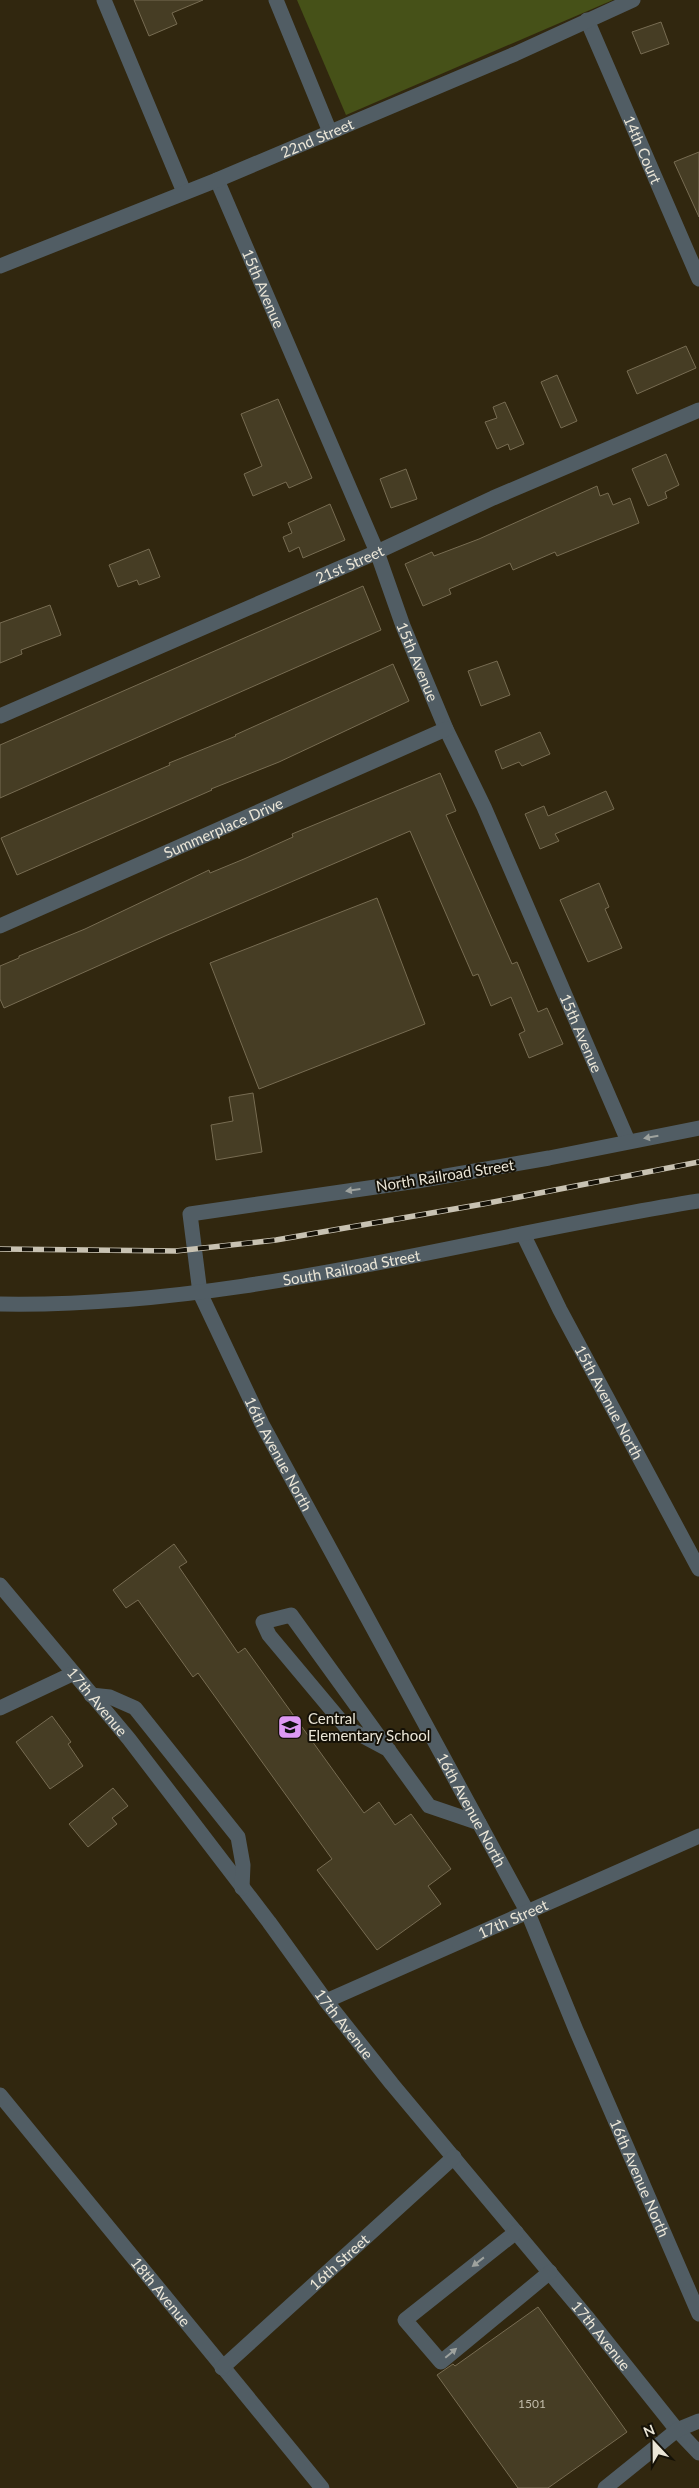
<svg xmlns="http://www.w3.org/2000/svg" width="699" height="2488" font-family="Lato,sans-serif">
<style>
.green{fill:#465118}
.building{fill:#463d24;stroke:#776c52}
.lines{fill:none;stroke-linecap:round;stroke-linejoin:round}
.minor{stroke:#515d64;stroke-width:15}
.rail-casing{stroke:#c8c2b2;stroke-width:5.5}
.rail{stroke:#151107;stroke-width:4;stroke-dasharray:11;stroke-linecap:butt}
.oneway{fill:#9ea29e}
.labels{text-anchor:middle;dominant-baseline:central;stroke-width:4;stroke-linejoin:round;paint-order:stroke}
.number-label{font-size:12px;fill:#c2bcaa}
.street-label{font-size:15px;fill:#ebe6d7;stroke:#151107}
.poi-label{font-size:15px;fill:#ebe6d7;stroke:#151107;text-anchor:start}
</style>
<rect width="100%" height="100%" fill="#31270f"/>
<path class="green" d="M 297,0 L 613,0 L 346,115 Z"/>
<g class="building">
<path d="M 134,0 L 203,0 L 172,13 L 177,24 L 149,36 Z"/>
<path d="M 661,22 L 669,44 L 641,54 L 632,32 Z"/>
<path d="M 699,152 L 699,217 L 674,162 Z"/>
<path d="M 686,346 L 696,368 L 637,394 L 627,371 Z"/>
<path d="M 557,375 L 577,421 L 561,428 L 541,382 Z"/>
<path d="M 278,399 L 312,478 L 289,488 L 286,482 L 253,496 L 244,474 L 262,466 L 241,414 Z"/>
<path d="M 505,402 L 524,444 L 510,450 L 508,444 L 497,449 L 485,422 L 497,418 L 493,407 Z"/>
<path d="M 666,454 L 679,485 L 665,492 L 667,498 L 648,506 L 632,469 Z"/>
<path d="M 406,469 L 417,499 L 391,508 L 380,479 Z"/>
<path d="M 597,486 L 600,496 L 608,493 L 613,505 L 630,498 L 639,523 L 557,556 L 555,552 L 513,570 L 510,563 L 449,589 L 451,594 L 423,606 L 405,564 L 432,552 L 434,556 L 479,539 Z"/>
<path d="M 330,504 L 345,540 L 303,558 L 299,547 L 289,552 L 283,537 L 292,533 L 288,523 Z"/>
<path d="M 149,549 L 160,577 L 139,585 L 137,580 L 118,587 L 109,565 Z"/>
<path d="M 363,586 L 381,630 L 0,798 L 0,745 Z"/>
<path d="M 50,605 L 61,635 L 21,650 L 22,654 L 0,663 L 0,623 Z"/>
<path d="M 497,661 L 510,695 L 481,706 L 468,671 Z"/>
<path d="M 393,664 L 409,701 L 279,762 L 211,789 L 212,790 L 17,875 L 1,838 L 170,765 L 169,763 L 236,736 L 235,735 Z"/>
<path d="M 540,732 L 550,754 L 522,766 L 519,762 L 502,769 L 495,751 Z"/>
<path d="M 440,773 L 456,811 L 446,815 L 512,964 L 517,962 L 538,1012 L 547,1008 L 563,1044 L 529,1058 L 519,1034 L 525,1031 L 511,997 L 491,1006 L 478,974 L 473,976 L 410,831 L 165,936 L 4,1008 L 0,999 L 0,966 L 19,958 L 19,956 L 85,929 L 209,870 L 210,873 L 244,859 L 293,837 L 292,834 Z"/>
<path d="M 606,791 L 614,809 L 555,834 L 559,841 L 540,849 L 525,814 L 544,806 L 548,816 Z"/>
<path d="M 599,883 L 609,907 L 605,909 L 622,948 L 588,962 L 560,900 Z"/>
<path d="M 377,898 L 425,1024 L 259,1089 L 210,963 Z"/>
<path d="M 253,1093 L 262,1152 L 216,1160 L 211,1125 L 233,1121 L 229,1097 Z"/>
<path d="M 174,1544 L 187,1562 L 179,1567 L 238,1653 L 245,1648 L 364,1813 L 379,1802 L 395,1825 L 411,1814 L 451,1869 L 428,1886 L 441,1904 L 377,1950 L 317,1870 L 332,1859 L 198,1673 L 193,1677 L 138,1600 L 126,1608 L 113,1590 Z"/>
<path d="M 52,1716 L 71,1742 L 68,1744 L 83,1766 L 50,1789 L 16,1742 Z"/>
<path d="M 113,1788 L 128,1806 L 112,1818 L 117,1824 L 88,1847 L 69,1824 Z"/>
<path d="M 538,2307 L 627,2432 L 548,2488 L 518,2488 L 437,2375 L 453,2364 L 455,2366 Z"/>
</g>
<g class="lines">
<g class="minor">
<path d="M 104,0 L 184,192"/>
<path d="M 276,0 L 330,132"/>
<path id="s1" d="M 587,20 L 699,279"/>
<path id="s2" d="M 217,180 L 377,552 L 403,626 L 446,729 L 484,807 L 628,1141"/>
<path id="s3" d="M 0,266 L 217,180 L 515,54 L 633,0"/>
<path id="s4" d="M 0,716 L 377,552 L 493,498 L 699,410"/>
<path id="s5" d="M 0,926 L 446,729"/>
<path id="s6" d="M 699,1128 L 549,1158 L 417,1181 L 190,1214 L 200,1293 L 262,1424 L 528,1913 L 576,2030 L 699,2314"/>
<path id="s7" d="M 523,1234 L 560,1310 L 699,1569"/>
<path id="s8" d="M 0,1304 C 237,1308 466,1238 699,1201"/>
<path id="s9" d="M 0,1585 L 129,1739 L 269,1922 L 326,2001 L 392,2084 L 586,2316 L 677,2430 L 699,2453"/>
<path d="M 91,1695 L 110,1697 L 135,1708 L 238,1837 L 243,1865 L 242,1888"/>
<path d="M 0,1708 L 72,1674"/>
<path d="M 389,1750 L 346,1727 L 269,1635 L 263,1622 L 291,1615 L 429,1806 L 479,1823"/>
<path id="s10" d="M 326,2001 L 699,1836"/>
<path id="s11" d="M 0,2095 L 322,2488"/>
<path d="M 516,2232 L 405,2320 L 441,2362 L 550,2272"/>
<path id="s12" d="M 222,2368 L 454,2157"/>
<path d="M 605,2488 L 677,2430 L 699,2421"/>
</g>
<defs>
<path id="rail" d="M 0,1249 L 176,1251 L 276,1240 L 483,1204 L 699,1162"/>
</defs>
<use href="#rail" class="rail-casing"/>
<use href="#rail" class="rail"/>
</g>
<defs><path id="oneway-solid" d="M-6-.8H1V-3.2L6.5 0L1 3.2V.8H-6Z" transform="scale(1.25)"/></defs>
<g class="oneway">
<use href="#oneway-solid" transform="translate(651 1137) rotate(170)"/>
<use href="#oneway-solid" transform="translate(353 1190) rotate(172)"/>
<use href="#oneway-solid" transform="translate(478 2262) rotate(142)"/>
<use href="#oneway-solid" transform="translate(451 2353) rotate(-40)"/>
</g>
<defs>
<symbol id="school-square" viewBox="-11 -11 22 22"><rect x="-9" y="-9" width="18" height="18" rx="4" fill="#dd99f3" stroke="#151107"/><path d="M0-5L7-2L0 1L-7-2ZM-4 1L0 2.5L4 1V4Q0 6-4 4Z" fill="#111"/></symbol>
</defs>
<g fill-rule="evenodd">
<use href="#school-square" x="276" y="1713" width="28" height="28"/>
</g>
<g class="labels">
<g class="number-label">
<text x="532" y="2403">1501</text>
</g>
<g class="street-label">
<text stroke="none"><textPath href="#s3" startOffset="342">22nd Street</textPath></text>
<text stroke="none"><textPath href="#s1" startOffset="141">14th Court</textPath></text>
<text stroke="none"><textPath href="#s2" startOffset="118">15th Avenue</textPath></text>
<text stroke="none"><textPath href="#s4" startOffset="381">21st Street</textPath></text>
<text stroke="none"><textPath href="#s2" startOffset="522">15th Avenue</textPath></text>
<text stroke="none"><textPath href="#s5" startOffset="244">Summerplace Drive</textPath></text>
<text stroke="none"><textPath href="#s2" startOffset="928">15th Avenue</textPath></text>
<text transform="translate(445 1175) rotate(-9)">North Railroad Street</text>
<text stroke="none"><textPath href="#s8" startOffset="354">South Railroad Street</textPath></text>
<text stroke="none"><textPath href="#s7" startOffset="189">15th Avenue North</textPath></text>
<text stroke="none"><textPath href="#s6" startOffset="775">16th Avenue North</textPath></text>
<text stroke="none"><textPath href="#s9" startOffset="152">17th Avenue</textPath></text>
<text stroke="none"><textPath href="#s6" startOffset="1180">16th Avenue North</textPath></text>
<text stroke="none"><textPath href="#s10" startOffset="204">17th Street</textPath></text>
<text stroke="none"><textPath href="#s9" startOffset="558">17th Avenue</textPath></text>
<text stroke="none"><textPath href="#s6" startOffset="1585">16th Avenue North</textPath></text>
<text stroke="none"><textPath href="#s12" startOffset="158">16th Street</textPath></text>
<text stroke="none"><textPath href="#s11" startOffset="254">18th Avenue</textPath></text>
<text stroke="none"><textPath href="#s9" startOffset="962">17th Avenue</textPath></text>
</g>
<g class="poi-label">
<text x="308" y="1718">Central<tspan x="308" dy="17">Elementary School</tspan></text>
</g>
</g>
<g transform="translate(654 2443) rotate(338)" stroke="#151107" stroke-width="4" paint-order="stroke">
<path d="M0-4L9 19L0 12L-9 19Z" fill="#ebe6d7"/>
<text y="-8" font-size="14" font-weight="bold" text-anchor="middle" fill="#ebe6d7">N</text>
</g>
</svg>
